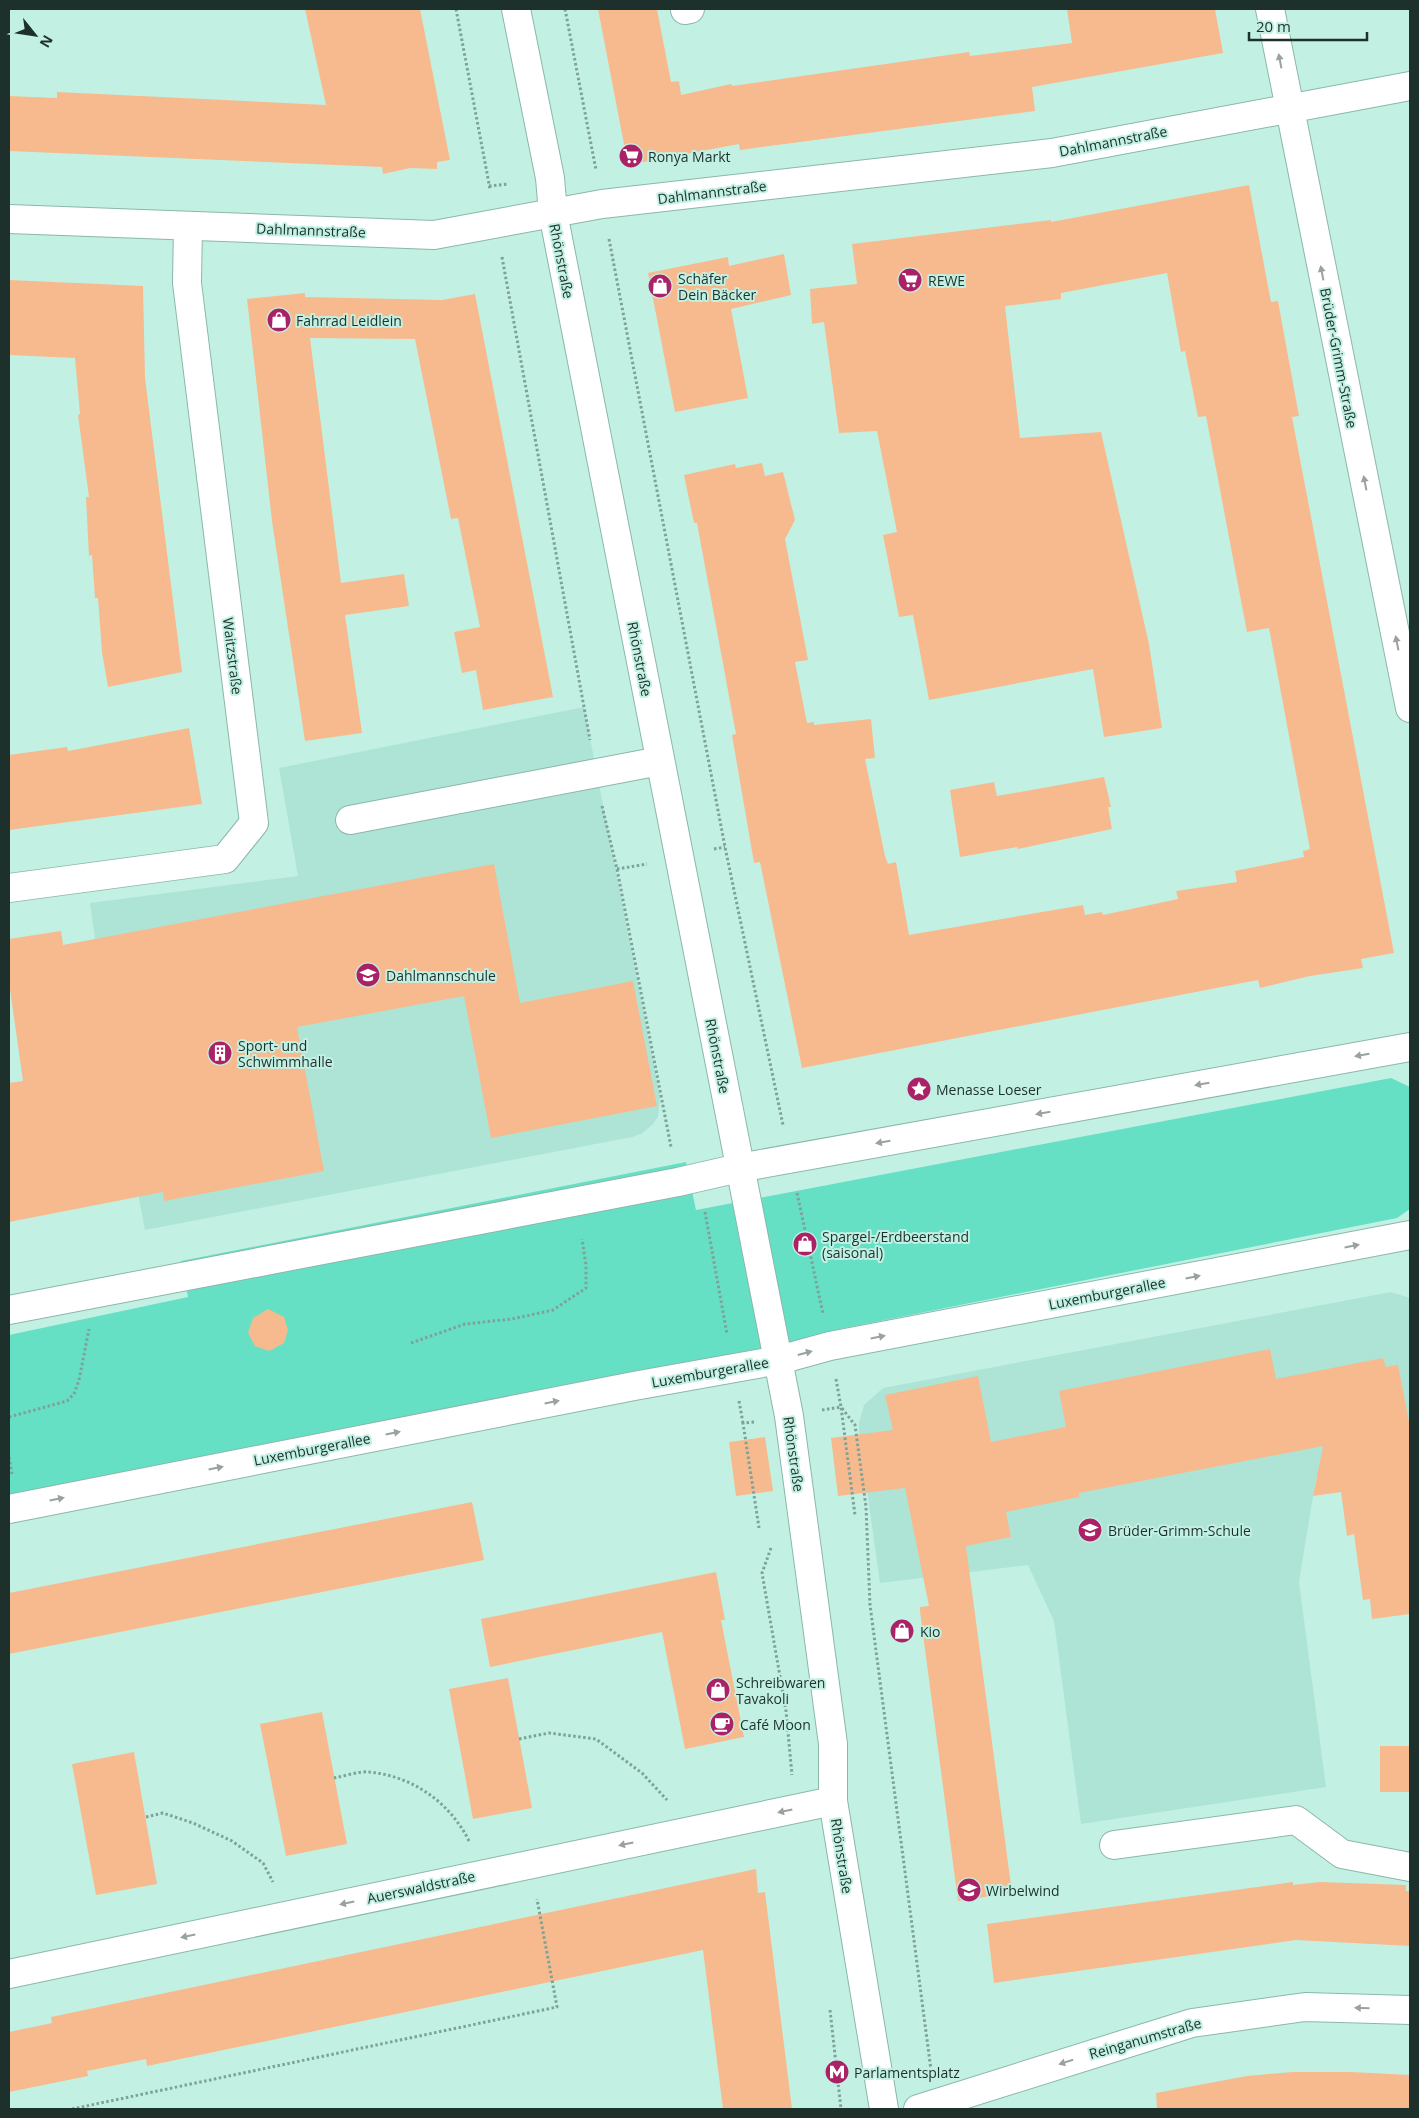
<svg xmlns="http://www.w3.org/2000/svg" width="1419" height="2118" font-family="'Open Sans',sans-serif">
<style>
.built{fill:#ade4d6}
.green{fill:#66e0c5}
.building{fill:#f7ba8e}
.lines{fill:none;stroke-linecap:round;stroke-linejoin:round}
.minor-casing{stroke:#8bb7ab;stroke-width:30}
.path{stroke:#7ea198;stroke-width:3;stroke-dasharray:2.5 2.5;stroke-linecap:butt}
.minor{stroke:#fff;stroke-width:28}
.oneway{fill:#9aa2a0}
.labels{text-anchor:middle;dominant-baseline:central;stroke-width:4;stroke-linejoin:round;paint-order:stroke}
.street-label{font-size:14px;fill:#1e302b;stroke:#c2f1e4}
.poi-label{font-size:14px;fill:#1e302b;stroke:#c2f1e4;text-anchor:start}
</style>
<rect width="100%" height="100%" fill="#c2f1e4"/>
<g class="built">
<path d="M 584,707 L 660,1097 L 658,1117 L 652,1125 L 641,1134 L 632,1137 L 145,1230 L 110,1046 L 90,903 L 298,876 L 279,768 Z"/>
<path d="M 1391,1292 L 1410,1298 L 1410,1465 L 1316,1478 L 1299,1582 L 1326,1787 L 1081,1824 L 1054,1621 L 1028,1565 L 880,1583 L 859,1433 L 859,1423 L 864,1405 L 883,1388 Z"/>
</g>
<path class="green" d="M 1391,1078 L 1410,1087 L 1410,1209 L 1397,1218 L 840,1329 L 720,1361 L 9,1501 L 9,1335 L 188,1297 L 181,1261 L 686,1162 L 696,1210 Z"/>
<g class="building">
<path d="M 305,9 L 420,9 L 450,160 L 437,162 L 437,169 L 410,168 L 383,174 L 382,167 L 9,151 L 9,96 L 57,98 L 57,92 L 326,105 Z"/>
<path d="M 598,9 L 657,9 L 671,82 L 679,81 L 681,95 L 731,84 L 732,86 L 969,52 L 970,56 L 1072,43 L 1067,9 L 1215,9 L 1223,53 L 1032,87 L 1035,111 L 740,150 L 739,144 L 628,165 Z"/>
<path d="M 1249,185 L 1271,302 L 1278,301 L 1299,416 L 1292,417 L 1394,953 L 1361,959 L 1363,968 L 1310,976 L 1260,988 L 1258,980 L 802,1068 L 760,862 L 754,863 L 732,735 L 736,734 L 697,523 L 694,523 L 684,475 L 735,464 L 736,468 L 762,463 L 765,476 L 783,472 L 795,520 L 785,539 L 808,660 L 795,662 L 807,723 L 814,722 L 814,725 L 871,719 L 875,758 L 865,759 L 885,856 L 888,864 L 896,862 L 909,935 L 1083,905 L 1085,915 L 1102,912 L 1103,915 L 1178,899 L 1176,891 L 1237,882 L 1235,871 L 1304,857 L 1303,851 L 1310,849 L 1269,628 L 1247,632 L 1206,416 L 1198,417 L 1185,351 L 1181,352 L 1167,273 L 1061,293 L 1061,299 L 1005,306 L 1020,438 L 1101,432 L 1149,644 L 1162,728 L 1104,737 L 1093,669 L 929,700 L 913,615 L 899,617 L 883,535 L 897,532 L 877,431 L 839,433 L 824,322 L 812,324 L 810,289 L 857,284 L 852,244 L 1051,220 L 1051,222 Z"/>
<path d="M 784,254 L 791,295 L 731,309 L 748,398 L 675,412 L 648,273 L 728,257 L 729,266 Z"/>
<path d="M 9,280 L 143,286 L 145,378 L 182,672 L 108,687 L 102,652 L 98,598 L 95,598 L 92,555 L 89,556 L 86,497 L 89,497 L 78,415 L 80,414 L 75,358 L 9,355 Z"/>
<path d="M 305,293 L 305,297 L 442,300 L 475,294 L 553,697 L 483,710 L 476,670 L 462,673 L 454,632 L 480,627 L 458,518 L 451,519 L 415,339 L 310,338 L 341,583 L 404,574 L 409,606 L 345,615 L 362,733 L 305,741 L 272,521 L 247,299 Z"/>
<path d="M 189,728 L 202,804 L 9,830 L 9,755 L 67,747 L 68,751 Z"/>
<path d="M 1104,777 L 1111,807 L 1108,807 L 1112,829 L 1018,849 L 1017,847 L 960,857 L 950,790 L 994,782 L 997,796 Z"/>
<path d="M 494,864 L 520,1003 L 633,981 L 657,1106 L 491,1138 L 464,996 L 297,1027 L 324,1171 L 164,1201 L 163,1192 L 9,1222 L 9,1083 L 23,1081 L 9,982 L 9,939 L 61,931 L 63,945 Z"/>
<path d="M 268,1309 L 284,1317 L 288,1330 L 284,1343 L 269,1351 L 255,1346 L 248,1333 L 253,1318 Z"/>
<path d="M 1270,1349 L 1276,1379 L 1383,1358 L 1386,1367 L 1398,1365 L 1410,1427 L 1410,1614 L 1372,1619 L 1370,1599 L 1363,1600 L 1354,1534 L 1347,1536 L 1341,1492 L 1313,1496 L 1323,1446 L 1079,1493 L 1079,1497 L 1006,1512 L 1011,1537 L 966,1546 L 1012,1893 L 958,1901 L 920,1611 L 920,1607 L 929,1606 L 905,1488 L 838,1496 L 831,1438 L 893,1430 L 885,1395 L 978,1376 L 991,1442 L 1066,1427 L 1059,1391 Z"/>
<path d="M 765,1437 L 773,1491 L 736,1496 L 729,1442 Z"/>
<path d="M 472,1502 L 484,1560 L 9,1654 L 9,1593 Z"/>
<path d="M 716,1572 L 725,1620 L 721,1620 L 744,1737 L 685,1749 L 662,1632 L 490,1667 L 481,1619 Z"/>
<path d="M 508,1678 L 532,1808 L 473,1819 L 449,1689 Z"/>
<path d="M 322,1712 L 347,1844 L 286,1856 L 260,1724 Z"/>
<rect x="1380" y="1746" width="30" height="46"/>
<path d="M 134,1752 L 157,1884 L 96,1895 L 72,1764 Z"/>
<path d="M 756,1869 L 758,1893 L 765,1892 L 792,2109 L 723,2109 L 703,1950 L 147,2066 L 146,2059 L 87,2071 L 88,2076 L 9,2092 L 9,2032 L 52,2023 L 51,2017 Z"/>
<path d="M 1293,1882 L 1293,1885 L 1320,1882 L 1406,1885 L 1406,1891 L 1410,1891 L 1410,1946 L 1296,1940 L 994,1983 L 987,1924 Z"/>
<path d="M 1292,2072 L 1351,2072 L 1410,2075 L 1410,2109 L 1157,2109 L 1156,2093 L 1247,2076 Z"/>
</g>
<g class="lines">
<defs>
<g id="minor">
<path d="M 516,9 L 550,178 L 553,213 L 789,1416 L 833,1744 L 833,1801 L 884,2109"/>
<path d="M 1270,9 L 1410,708"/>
<path d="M 685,10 L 690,9"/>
<path d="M 9,219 L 434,235 L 602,204 L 1052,153 L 1410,86"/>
<path d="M 350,820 L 660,761"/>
<path d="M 9,888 L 225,859 L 254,823 L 187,283 L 188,226"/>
<path d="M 9,1310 L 678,1182 L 739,1168 L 1410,1047"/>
<path d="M 9,1509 L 634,1386 L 779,1360 L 830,1346 L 1410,1235"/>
<path d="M 1114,1845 L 1296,1820 L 1342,1854 L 1410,1867"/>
<path d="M 9,1974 L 833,1801"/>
<path d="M 918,2109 L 1192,2023 L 1305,2007 L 1410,2010"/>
</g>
</defs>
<use href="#minor" class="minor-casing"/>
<g class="path">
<path d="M 456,9 L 490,189"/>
<path d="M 565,9 L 596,170"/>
<path d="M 489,186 L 508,184"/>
<path d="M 609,239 L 725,847 L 783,1125"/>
<path d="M 502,257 L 590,740"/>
<path d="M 602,806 L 617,869 L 671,1147"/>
<path d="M 714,849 L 725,847"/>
<path d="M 617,869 L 647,864"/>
<path d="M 797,1193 L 823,1314"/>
<path d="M 705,1212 L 727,1334"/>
<path d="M 411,1343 L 465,1324 L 512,1319 L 553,1310 L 586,1288 L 586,1265 L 582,1239"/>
<path d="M 836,1379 L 841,1407 L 855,1425 L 866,1507 L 870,1605 L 931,2070"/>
<path d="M 739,1401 L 743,1423"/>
<path d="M 822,1410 L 841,1407 L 855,1515"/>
<path d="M 9,1417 L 67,1401 L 74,1394 L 79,1380 L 89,1329"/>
<path d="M 754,1422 L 743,1423 L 759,1528"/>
<path d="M 9,1457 L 12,1474"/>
<path d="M 771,1548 L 762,1573 L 786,1711 L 792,1775"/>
<path d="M 519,1739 L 549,1733 L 596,1739 L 642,1773 L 667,1800"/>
<path d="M 334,1778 C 345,1776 359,1771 369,1772 C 413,1776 451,1803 470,1843"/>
<path d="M 146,1817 L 163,1813 L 193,1823 L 232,1841 L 263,1863 L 273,1882"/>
<path d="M 830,2010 L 841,2109"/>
<path d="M 72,2109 L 557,2007 L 537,1899"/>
</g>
<use href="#minor" class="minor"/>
</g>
<defs><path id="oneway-solid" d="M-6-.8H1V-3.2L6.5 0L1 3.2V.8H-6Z" transform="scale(1.25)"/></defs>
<g class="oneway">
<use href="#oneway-solid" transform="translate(1280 61) rotate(-101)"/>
<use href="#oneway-solid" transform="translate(1322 273) rotate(-101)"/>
<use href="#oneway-solid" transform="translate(1365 483) rotate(-101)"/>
<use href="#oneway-solid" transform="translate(1397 643) rotate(-101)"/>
<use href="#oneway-solid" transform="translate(1362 1055) rotate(170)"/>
<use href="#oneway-solid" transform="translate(1202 1084) rotate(170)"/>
<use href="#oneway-solid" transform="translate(1043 1113) rotate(170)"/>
<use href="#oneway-solid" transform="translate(883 1142) rotate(170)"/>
<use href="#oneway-solid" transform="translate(1352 1246) rotate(-11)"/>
<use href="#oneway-solid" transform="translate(1193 1277) rotate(-11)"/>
<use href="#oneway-solid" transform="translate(878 1337) rotate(-11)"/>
<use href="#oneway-solid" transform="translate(805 1353) rotate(-15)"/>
<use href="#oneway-solid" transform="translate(552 1402) rotate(-11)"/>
<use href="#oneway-solid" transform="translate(393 1433) rotate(-11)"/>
<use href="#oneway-solid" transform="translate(216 1468) rotate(-11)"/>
<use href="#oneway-solid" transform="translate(57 1499) rotate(-11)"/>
<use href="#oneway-solid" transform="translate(785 1811) rotate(168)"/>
<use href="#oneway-solid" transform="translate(626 1844) rotate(168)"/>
<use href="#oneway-solid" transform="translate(347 1903) rotate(168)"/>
<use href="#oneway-solid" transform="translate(188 1936) rotate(168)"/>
<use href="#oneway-solid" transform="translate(1362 2008) rotate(-179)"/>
<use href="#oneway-solid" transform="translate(1066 2062) rotate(163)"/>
</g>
<defs>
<symbol id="supermarket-disc" viewBox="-11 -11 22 22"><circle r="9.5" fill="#ab2165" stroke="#c2f1e4"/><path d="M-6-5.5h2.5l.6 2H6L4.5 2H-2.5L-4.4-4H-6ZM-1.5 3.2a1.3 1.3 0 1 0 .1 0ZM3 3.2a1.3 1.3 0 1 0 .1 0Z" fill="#fff"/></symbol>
<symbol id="shop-disc" viewBox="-11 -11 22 22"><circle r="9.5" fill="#ab2165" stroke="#c2f1e4"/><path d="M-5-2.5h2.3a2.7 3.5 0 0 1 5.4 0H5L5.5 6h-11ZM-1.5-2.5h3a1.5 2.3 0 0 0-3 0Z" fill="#fff"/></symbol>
<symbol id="school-disc" viewBox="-11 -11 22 22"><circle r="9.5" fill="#ab2165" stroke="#c2f1e4"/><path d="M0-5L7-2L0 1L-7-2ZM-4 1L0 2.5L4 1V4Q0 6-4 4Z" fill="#fff"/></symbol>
<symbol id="building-disc" viewBox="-11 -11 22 22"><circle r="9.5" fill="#ab2165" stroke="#c2f1e4"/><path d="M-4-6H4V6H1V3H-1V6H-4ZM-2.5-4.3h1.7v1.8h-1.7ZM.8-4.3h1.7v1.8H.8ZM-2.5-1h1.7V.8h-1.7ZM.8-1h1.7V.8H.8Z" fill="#fff"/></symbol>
<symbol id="sight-disc" viewBox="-11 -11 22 22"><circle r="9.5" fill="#ab2165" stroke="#c2f1e4"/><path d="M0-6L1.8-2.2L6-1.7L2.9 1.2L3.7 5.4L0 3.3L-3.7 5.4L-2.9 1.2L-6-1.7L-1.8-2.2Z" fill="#fff"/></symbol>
<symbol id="cafe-disc" viewBox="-11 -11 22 22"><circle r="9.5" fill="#ab2165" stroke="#c2f1e4"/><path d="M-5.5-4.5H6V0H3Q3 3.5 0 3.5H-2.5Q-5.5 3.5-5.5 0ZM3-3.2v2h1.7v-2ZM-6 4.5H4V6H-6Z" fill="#fff"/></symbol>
<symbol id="metro-disc" viewBox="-11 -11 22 22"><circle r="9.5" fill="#ab2165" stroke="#c2f1e4"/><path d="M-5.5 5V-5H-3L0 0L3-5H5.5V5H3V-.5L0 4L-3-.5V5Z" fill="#fff"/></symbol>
</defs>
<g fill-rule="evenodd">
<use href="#supermarket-disc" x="617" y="142" width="28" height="28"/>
<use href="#supermarket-disc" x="896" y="266" width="28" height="28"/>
<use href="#shop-disc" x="646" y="272" width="28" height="28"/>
<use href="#shop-disc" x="265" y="306" width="28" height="28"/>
<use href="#school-disc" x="354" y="961" width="28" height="28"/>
<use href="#building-disc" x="206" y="1039" width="28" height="28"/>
<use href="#sight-disc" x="905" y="1075" width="28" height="28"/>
<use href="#shop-disc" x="791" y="1230" width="28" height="28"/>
<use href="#school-disc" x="1076" y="1516" width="28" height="28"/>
<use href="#shop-disc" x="888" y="1617" width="28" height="28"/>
<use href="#shop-disc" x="704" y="1676" width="28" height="28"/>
<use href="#cafe-disc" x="708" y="1710" width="28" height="28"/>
<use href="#school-disc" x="955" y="1876" width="28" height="28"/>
<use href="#metro-disc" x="823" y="2058" width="28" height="28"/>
</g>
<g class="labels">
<g class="street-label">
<text transform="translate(1113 141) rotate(-11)">Dahlmannstraße</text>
<text transform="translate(712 192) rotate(-7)">Dahlmannstraße</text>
<text transform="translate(311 230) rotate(2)">Dahlmannstraße</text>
<text transform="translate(562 261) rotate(79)">Rhönstraße</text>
<text transform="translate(1339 358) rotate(79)">Brüder-Grimm-Straße</text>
<text transform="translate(233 656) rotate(83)">Waitzstraße</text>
<text transform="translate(640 659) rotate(79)">Rhönstraße</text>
<text transform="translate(718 1056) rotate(79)">Rhönstraße</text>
<text transform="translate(1107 1293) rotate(-11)">Luxemburgerallee</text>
<text transform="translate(710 1372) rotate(-10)">Luxemburgerallee</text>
<text transform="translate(312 1449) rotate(-11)">Luxemburgerallee</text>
<text transform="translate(794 1454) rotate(82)">Rhönstraße</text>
<text transform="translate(842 1856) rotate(81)">Rhönstraße</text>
<text transform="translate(421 1887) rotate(-12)">Auerswaldstraße</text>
<text transform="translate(1145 2038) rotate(-16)">Reinganumstraße</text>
</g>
<g class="poi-label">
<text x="648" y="156">Ronya Markt</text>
<text x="678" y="278">Schäfer<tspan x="678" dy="16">Dein Bäcker</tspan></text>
<text x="928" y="280">REWE</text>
<text x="296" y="320">Fahrrad Leidlein</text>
<text x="386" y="975">Dahlmannschule</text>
<text x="238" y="1045">Sport- und<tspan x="238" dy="16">Schwimmhalle</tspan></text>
<text x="936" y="1089">Menasse Loeser</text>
<text x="822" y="1236">Spargel-/Erdbeerstand<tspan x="822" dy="16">(saisonal)</tspan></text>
<text x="1108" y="1530">Brüder-Grimm-Schule</text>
<text x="920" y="1631">Kio</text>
<text x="736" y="1682">Schreibwaren<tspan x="736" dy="16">Tavakoli</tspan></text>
<text x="740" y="1724">Café Moon</text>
<text x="986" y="1890">Wirbelwind</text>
<text x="854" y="2072">Parlamentsplatz</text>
</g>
</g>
<rect width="1419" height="2118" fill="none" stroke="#1e302b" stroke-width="20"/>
<g transform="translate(35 35) rotate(120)" stroke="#c2f1e4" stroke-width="4" paint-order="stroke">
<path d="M0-4L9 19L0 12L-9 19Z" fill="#1e302b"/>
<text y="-8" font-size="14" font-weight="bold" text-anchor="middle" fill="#1e302b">N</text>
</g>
<path d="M1249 32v8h118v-8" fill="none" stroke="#1e302b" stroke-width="2.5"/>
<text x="1256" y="32" font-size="15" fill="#1e302b" stroke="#c2f1e4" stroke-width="4" paint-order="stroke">20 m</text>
</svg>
